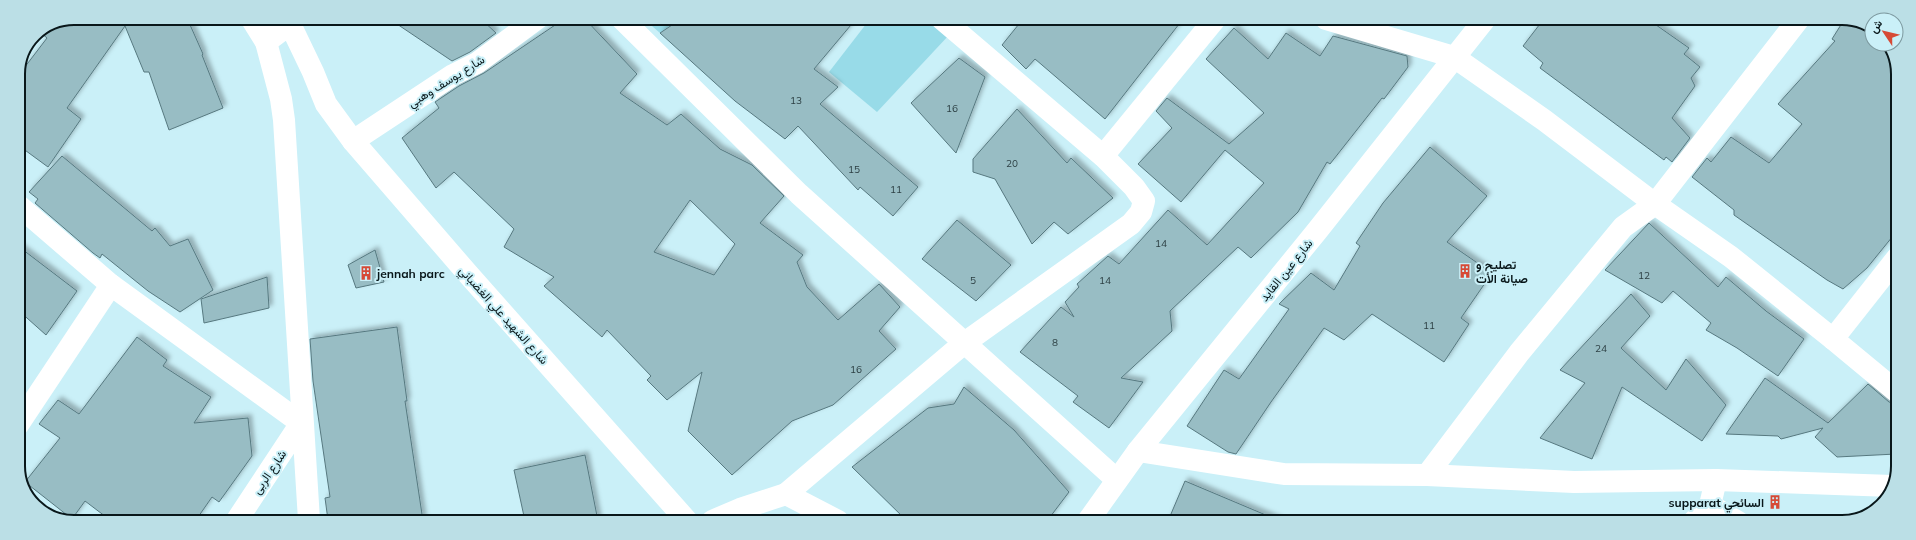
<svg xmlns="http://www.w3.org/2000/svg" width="1916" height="540" font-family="Mulish,Vazirmatn,sans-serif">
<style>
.green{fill:#98dbe8}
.building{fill:#98bdc4;stroke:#577980;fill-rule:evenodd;filter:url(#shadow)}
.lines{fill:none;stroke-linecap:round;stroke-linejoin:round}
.minor{stroke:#fff;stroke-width:22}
.labels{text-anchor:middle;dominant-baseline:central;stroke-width:4;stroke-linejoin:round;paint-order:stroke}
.number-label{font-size:10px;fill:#2d4044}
.street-label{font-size:12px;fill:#09171a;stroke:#caf0f8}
.poi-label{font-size:12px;font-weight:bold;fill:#09171a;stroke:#caf0f8;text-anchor:start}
.rim{fill:none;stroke:#09171a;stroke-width:2}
</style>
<defs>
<filter id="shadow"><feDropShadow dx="3.5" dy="-3.5" stdDeviation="2" flood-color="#0004"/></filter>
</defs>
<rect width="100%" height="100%" fill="#caf0f8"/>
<g class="green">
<path d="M 644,19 L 679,19 L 660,33 Z"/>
<path d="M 870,19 L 930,19 L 950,34 L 877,112 L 829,72 Z"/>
</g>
<g class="building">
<path d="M 74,18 L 187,18 L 203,54 L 202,55 L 223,108 L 169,130 L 149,72 L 144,72 L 125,26 L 67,108 L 81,119 L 48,167 L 18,145 L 18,76 L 47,38 L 40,32 Z"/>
<path d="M 388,18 L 480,18 L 496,33 L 470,52 L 452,61 Z"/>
<path d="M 564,19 L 585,19 L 637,74 L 620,93 L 667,125 L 681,114 L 720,149 L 752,165 L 784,196 L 760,223 L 803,255 L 797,262 L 807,287 L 838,320 L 879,284 L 900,307 L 879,331 L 896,349 L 833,405 L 792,421 L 732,475 L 688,431 L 702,372 L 667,400 L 647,380 L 651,376 L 607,330 L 602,337 L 544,286 L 554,277 L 504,247 L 514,229 L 454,172 L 436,188 L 402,138 L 439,108 L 435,102 L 459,86 L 484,73 ZM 690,200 L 735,244 L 714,275 L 654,252 Z"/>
<path d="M 681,19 L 856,19 L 814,69 L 838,87 L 820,104 L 918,187 L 893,216 L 860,187 L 858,190 L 798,126 L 785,139 L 735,101 L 660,33 Z"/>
<path d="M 1023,19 L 1183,19 L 1105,119 L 1035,59 L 1026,69 L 1002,45 Z"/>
<path d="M 1543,20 L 1649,20 L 1689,48 L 1684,54 L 1700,67 L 1691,78 L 1695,86 L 1672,118 L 1690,138 L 1672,162 L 1666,157 L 1664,160 L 1540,68 L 1543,63 L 1523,46 Z"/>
<path d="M 1844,20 L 1856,20 L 1872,30 L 1872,44 L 1887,44 L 1898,70 L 1897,231 L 1867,268 L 1843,289 L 1827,280 L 1734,215 L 1734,210 L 1692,177 L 1707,158 L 1711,162 L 1731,137 L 1769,163 L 1802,124 L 1778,104 L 1835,41 L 1832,39 Z"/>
<path d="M 1234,28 L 1268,59 L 1286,33 L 1320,56 L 1333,36 L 1407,56 L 1408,67 L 1384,99 L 1382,98 L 1330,164 L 1327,162 L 1298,212 L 1251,258 L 1238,247 L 1170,311 L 1172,331 L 1121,378 L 1143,382 L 1109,428 L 1073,402 L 1078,396 L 1020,352 L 1061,307 L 1074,317 L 1065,302 L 1079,287 L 1077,284 L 1108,256 L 1119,264 L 1168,210 L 1207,245 L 1264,183 L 1225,150 L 1181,202 L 1138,164 L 1172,128 L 1156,111 L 1167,98 L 1229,144 L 1264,113 L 1206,59 Z"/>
<path d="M 959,58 L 985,77 L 956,153 L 911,103 Z"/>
<path d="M 1017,109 L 1067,163 L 1071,158 L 1113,198 L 1068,234 L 1054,222 L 1032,244 L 995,179 L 973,172 L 973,159 Z"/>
<path d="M 1430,147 L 1487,196 L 1447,242 L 1492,273 L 1461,318 L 1469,324 L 1444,362 L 1372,314 L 1344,340 L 1324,328 L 1271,402 L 1236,454 L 1228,452 L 1187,426 L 1224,370 L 1239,379 L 1289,309 L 1279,304 L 1311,273 L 1334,290 L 1360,246 L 1356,243 L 1383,203 Z"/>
<path d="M 62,156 L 152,231 L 155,228 L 170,246 L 188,239 L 213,290 L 180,312 L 148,291 L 102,254 L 100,258 L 93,253 L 35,203 L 38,199 L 29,192 Z"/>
<path d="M 957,220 L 1011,265 L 976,301 L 922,259 Z"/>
<path d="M 1649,223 L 1718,287 L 1726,277 L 1766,311 L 1804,339 L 1778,376 L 1737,348 L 1706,330 L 1711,323 L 1673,291 L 1662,303 L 1605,270 Z"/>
<path d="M 18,246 L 77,291 L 46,335 L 18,310 Z"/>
<path d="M 375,250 L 384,282 L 356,288 L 348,265 Z"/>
<path d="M 267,277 L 269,308 L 204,323 L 201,299 Z"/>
<path d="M 1631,294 L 1650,316 L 1621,348 L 1666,390 L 1686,359 L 1726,405 L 1702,441 L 1622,387 L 1592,459 L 1540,438 L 1585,383 L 1560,370 Z"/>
<path d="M 397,327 L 407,401 L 405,401 L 423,521 L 328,520 L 325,498 L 330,497 L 313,381 L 310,339 Z"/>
<path d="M 137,337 L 167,360 L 163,366 L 211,397 L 194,423 L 248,418 L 252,456 L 219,502 L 212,497 L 196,520 L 110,520 L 85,501 L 72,519 L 25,482 L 60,438 L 39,424 L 58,400 L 79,414 Z"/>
<path d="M 1765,378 L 1828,423 L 1868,384 L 1889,402 L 1896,404 L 1896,454 L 1837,457 L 1815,437 L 1823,428 L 1781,439 L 1778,436 L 1726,434 Z"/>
<path d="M 964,387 L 1014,430 L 1069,492 L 1047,521 L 907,521 L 852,467 L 928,408 L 954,404 Z"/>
<path d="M 585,455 L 598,521 L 525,521 L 514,470 Z"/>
<path d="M 1185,481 L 1280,521 L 1168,521 Z"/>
</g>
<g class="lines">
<g class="minor">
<path d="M 251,18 L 266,42 L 290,24 L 313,72 L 326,104 L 353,141 L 468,274 L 687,521"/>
<path d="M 622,19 L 799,194 L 1117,480"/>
<path d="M 1326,19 L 1454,57 L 1544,120 L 1655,204 L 1731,257 L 1833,339 L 1897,392"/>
<path d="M 266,42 L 281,99 L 284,120 L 309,520"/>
<path d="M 353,141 L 453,75 L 477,63 L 538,18"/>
<path d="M 1103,156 L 1215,19"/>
<path d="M 18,205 L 111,285 L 301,423 L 237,520"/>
<path d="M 1833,339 L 1897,258"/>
<path d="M 18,425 L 111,285"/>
<path d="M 1138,451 L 1284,474 L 1427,475 L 1574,482 L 1716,480 L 1892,486"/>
<path d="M 1427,475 L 1519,353 L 1623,227 L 1655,204 L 1798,20"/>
<path d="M 786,494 L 963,344 L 1131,224 L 1141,212 L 1144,201 L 1134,187 L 1103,156 L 942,19"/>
<path d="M 1710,505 L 1738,522"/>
<path d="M 712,521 L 740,509 L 786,494 L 838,521"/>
<path d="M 1088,521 L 1138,451 L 1317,231 L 1485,19"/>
<path d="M 1693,522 L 1710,505 L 1716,480"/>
</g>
</g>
<defs>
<symbol id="building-bare" viewBox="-9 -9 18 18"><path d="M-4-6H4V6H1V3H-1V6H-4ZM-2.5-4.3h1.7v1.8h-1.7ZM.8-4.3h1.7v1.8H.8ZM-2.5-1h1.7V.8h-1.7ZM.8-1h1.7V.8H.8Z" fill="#d64a36" stroke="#caf0f8" stroke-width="2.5" paint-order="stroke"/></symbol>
</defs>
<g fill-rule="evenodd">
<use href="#building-bare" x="1455" y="261" width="20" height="20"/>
<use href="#building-bare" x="356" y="263" width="20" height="20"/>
<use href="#building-bare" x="1765" y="492" width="20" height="20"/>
</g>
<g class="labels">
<g class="number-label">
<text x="796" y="100">13</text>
<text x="952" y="108">16</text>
<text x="1012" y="163">20</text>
<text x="854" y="169">15</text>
<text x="896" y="189">11</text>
<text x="1161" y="243">14</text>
<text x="1644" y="275">12</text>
<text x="973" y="280">5</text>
<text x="1105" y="280">14</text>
<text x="1429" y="325">11</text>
<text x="1055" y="342">8</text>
<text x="1601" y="348">24</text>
<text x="856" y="369">16</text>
</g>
<g class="street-label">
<text transform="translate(446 81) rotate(-32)">شارع يوسف وهبي</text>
<text transform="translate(1286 270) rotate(-51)">شارع عين القايد</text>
<text transform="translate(504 315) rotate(48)">شارع الشهيد علي الغضباني</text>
<text transform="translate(269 472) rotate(-56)">شارع الربى</text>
</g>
<g class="poi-label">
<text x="1476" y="264">تصليح و<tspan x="1476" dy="14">صيانة الأت</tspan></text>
<text x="377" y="273">jennah parc</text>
<text x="1764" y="502" text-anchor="end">supparat السائحي</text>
</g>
</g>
<path d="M0 0H1916V540H0ZM74 25H1842A49 49 0 0 1 1891 74V466A49 49 0 0 1 1842 515H74A49 49 0 0 1 25 466V74A49 49 0 0 1 74 25Z" fill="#bbdfe6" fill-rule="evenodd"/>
<path class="rim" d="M74 25H1842A49 49 0 0 1 1891 74V466A49 49 0 0 1 1842 515H74A49 49 0 0 1 25 466V74A49 49 0 0 1 74 25Z"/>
<g transform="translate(1884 32) rotate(305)"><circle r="19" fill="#caf0f8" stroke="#7d999f"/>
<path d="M0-3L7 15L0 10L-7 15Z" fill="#d64a36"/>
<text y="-6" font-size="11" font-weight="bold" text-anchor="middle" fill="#09171a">ش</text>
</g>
</svg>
